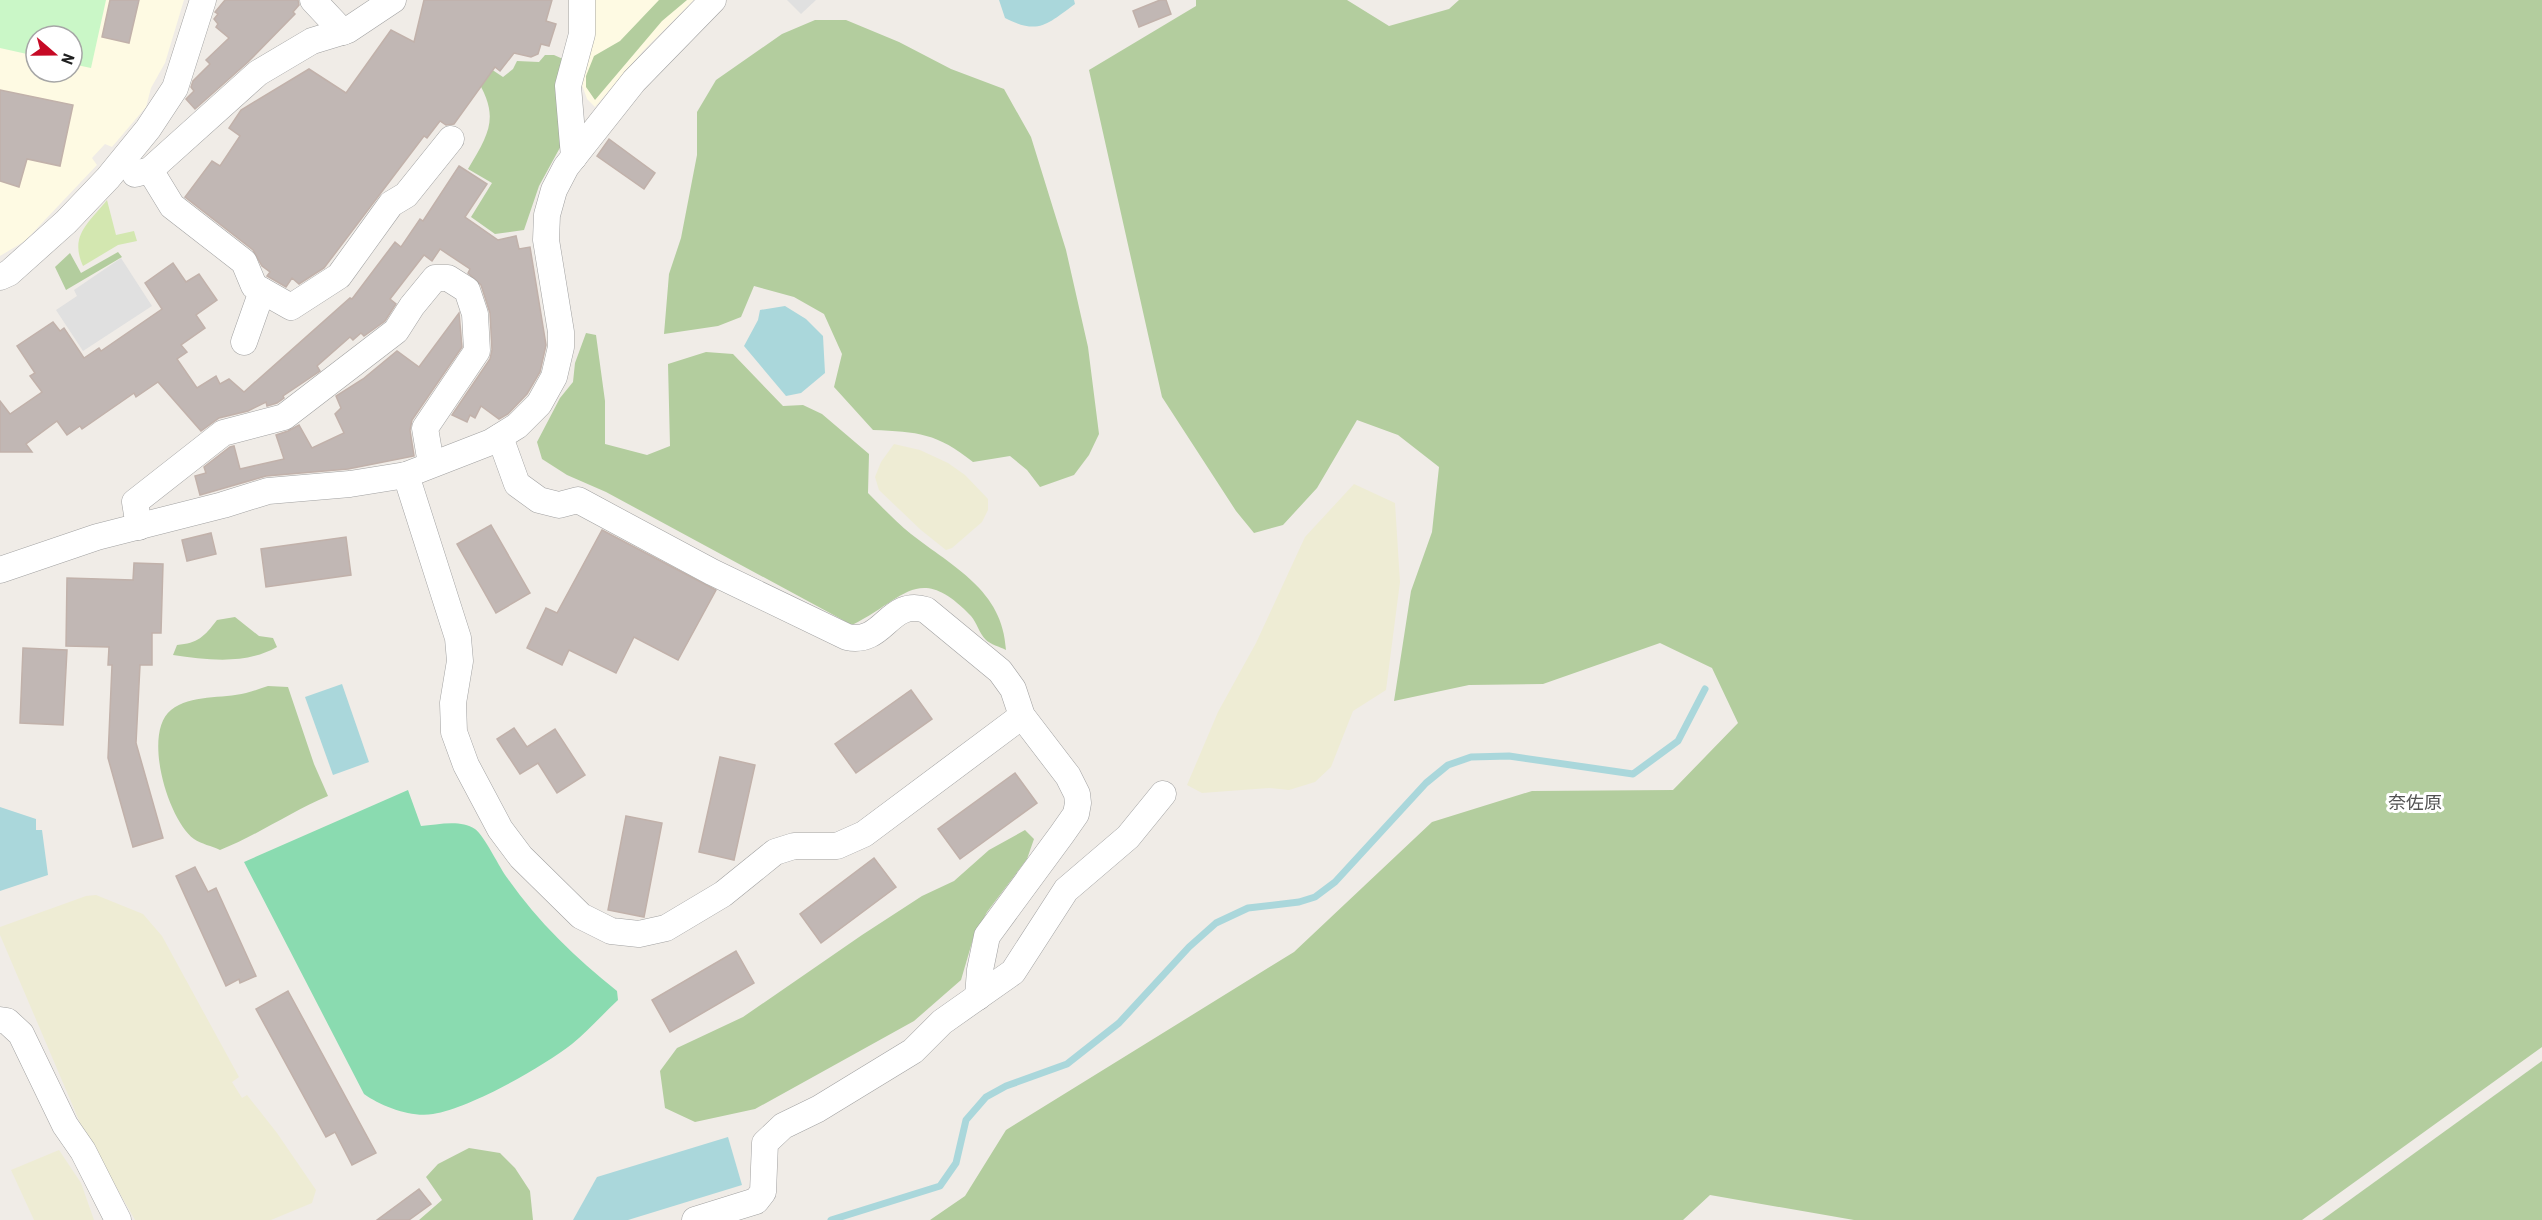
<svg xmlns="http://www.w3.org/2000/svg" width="2542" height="1220" font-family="'Roboto Condensed','Noto Sans JP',sans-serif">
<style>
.education{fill:#fefae3;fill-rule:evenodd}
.farmland{fill:#eeecd4}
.grass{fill:#d3e7b0}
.forest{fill:#b3cd9e}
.park{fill:#caf7c7}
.pitch{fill:#8adbb0}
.parking{fill:#e0e0e0}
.water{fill:#aad7db}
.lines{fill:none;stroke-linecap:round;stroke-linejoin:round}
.stream{stroke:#aad7db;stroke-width:7}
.building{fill:#c1b7b4;stroke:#c1b1aa;stroke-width:1.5}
.minor-casing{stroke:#a1a1a1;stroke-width:27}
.minor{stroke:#fff;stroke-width:26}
.labels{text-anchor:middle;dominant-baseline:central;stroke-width:6;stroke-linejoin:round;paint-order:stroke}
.neighbourhood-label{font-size:18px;fill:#535353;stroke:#fff}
</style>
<rect width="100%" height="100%" fill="#f0ece7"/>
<g class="education">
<path d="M 0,0 L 184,0 L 165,63 L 151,88 L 146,107 L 112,147 L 105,144 L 92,158 L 97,165 L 25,241 L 0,256 ZM 36,36 L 72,36 L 72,72 L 36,72 Z"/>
<path d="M 593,0 L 694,0 L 644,50 L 595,107 L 587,99 L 581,82 Z"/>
</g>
<g class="farmland">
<path d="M 894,444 L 920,450 L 948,463 L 965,475 L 988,499 L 988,510 L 982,522 L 952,548 L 946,550 L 921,530 L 879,490 L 875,477 L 881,462 Z"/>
<path d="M 1354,484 L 1395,503 L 1400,582 L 1386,690 L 1353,711 L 1331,767 L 1315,782 L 1289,790 L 1269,788 L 1202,793 L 1187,785 L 1218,712 L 1256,643 L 1305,537 Z"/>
<path d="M 96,895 L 143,914 L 162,936 L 239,1077 L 232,1082 L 242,1098 L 247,1095 L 277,1133 L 316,1190 L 312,1203 L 271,1220 L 135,1220 L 81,1125 L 0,935 L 0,927 L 86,896 Z"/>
<path d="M 59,1150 L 81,1183 L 94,1220 L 34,1220 L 11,1170 Z"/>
</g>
<path class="grass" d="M 107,200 L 116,235 L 134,231 L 137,241 L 118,245 L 83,266 C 69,235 89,223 107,200 Z"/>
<g class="forest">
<path d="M 659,0 L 687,0 L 662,21 L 595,100 L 586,87 L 586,76 L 594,56 L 620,41 Z"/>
<path d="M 1196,0 L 1347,0 L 1389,26 L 1449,9 L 1459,0 L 2542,0 L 2542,1047 L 2302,1220 L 1854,1220 L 1710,1195 L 1683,1220 L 930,1220 L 965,1196 L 1006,1130 L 1294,952 L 1432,822 L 1532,791 L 1673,790 L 1738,723 L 1712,668 L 1660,643 L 1543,684 L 1469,685 L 1394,701 L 1411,591 L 1432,532 L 1439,467 L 1398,435 L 1357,420 L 1317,488 L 1283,525 L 1254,533 L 1236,511 L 1162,397 L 1089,70 L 1196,6 Z"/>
<path d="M 815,20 L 846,20 L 899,42 L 951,69 L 1004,89 L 1031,137 L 1066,250 L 1088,347 L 1099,434 L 1089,455 L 1074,475 L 1040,487 L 1027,470 L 1010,456 L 973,462 C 937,433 918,432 873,430 L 834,387 L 842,354 L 824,314 L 794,297 L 754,286 L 741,317 L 718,326 L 664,334 L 669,274 L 681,238 L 697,155 L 697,112 L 716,80 L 782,34 Z"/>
<path d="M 545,55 L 554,55 L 563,59 L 563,142 L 539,186 L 524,230 L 495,234 L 471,217 L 492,183 L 468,169 C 491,131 500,115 474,75 L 479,61 L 503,77 L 513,69 L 517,61 L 539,62 Z"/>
<path d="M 118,252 L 122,257 L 66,290 L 55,267 L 70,253 L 81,273 Z"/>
<path d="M 586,333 L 596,335 L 605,401 L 605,444 L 647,455 L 670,446 L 668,364 L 706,352 L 733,354 L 783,406 L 803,405 L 822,414 L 869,454 L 868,493 C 882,507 896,522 911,534 C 953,567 1003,590 1006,650 C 1000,647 990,644 986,640 C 979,633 977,623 971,616 C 918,561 904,600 852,625 L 606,492 L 567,475 L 542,459 L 537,442 L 560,398 L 573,382 L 575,363 Z"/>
<path d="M 235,617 L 259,636 L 273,638 L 277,647 C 245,665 208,660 173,655 L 177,645 C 198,643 204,637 217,620 Z"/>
<path d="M 268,686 L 288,687 L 314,764 L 328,796 C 290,812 258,835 220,850 C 212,846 201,844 194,839 C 168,820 142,733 171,710 C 191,694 222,699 246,693 C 254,691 261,688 268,686 Z"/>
<path d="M 1025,830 L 1034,839 L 1027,859 L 987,912 L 973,939 L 961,980 L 914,1021 L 755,1109 L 695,1122 L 665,1108 L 660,1071 L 677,1048 L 743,1017 L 862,935 L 922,896 L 954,881 L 989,850 Z"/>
<path d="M 2542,1061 L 2542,1220 L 2322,1220 Z"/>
<path d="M 469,1148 L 500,1153 L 515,1168 L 530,1191 L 533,1220 L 419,1220 L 442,1200 L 426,1177 L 438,1164 Z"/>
</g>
<path class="park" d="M 0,0 L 106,0 L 91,68 L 72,64 L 72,36 L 36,36 L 36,56 L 0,48 Z"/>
<path class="pitch" d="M 408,790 L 421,826 C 437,825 460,819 475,829 C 484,835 500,869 508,879 C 538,922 576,958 617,991 L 618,1000 C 603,1014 588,1031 572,1044 C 541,1068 470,1108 433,1114 C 411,1118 381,1106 364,1094 L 244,862 Z"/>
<g class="parking">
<path d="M 787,0 L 816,0 L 801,14 Z"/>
<path d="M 121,258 L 152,306 L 83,351 L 56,310 L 77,296 L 74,290 Z"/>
</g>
<g class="water">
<path d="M 999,0 L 1074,0 L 1075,4 C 1046,25 1039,35 1005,18 Z"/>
<path d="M 785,306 L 806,319 L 823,336 L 825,373 L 801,393 L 786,396 L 744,346 L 758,320 L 760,310 Z"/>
<path d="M 342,684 L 369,762 L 333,775 L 305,697 Z"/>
<path d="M 0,807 L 36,819 L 36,830 L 42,830 L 48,875 L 0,891 Z"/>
<path d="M 728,1137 L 742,1185 L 628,1220 L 573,1220 L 597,1177 Z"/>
</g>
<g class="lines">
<path class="stream" d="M 831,1220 L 940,1186 L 956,1163 L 966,1120 L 986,1097 L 1006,1086 L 1067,1064 L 1119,1023 L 1189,947 L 1216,923 L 1248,908 L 1299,902 L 1315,897 L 1335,882 L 1426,783 L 1448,765 L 1471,757 L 1509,756 L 1633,774 L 1678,741 L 1705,689"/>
</g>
<g class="building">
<path d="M 110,0 L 139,0 L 129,43 L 102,37 Z"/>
<path d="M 225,0 L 298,0 L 299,5 L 293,12 L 295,14 L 248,62 L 195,109 L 186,99 L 194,91 L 191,87 L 193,81 L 210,64 L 206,60 L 229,38 L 216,27 L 218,24 L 214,19 L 218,14 L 215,12 Z"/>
<path d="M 424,0 L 552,0 L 546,21 L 556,24 L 549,46 L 541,44 L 538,54 L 531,57 L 514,53 L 500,71 L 495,67 L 454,124 L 446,125 L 440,121 L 427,138 L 424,136 L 324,268 L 299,284 L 292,278 L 286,287 L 267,276 L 270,272 L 262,266 L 253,250 L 185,197 L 212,161 L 220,166 L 240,136 L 229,128 L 241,110 L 309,69 L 346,93 L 391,30 L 414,42 Z"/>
<path d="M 1160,0 L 1166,0 L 1171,14 L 1139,27 L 1133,11 Z"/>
<path d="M 0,90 L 73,105 L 60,166 L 27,159 L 19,187 L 0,181 Z"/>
<path d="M 609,139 L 655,173 L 644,189 L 597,156 Z"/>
<path d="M 459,166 L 487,184 L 465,217 L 498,240 L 516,236 L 519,249 L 530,247 L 546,345 L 540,372 L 527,394 L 508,414 L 499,419 L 481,406 L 475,418 L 470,415 L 467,422 L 452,415 L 490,359 L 492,350 L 490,313 L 481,285 L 468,273 L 470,269 L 440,249 L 432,261 L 424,255 L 390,299 L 396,304 L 385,321 L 364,336 L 361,333 L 353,340 L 350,337 L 317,366 L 320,371 L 283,396 L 284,398 L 277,403 L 267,406 L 266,402 L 248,411 L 219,418 L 201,431 L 158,382 L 136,397 L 134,393 L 82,429 L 80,426 L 67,435 L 57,421 L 26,444 L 32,452 L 0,452 L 0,401 L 10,414 L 42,392 L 30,376 L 35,373 L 17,346 L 53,322 L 60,331 L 64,328 L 84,358 L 99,348 L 101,351 L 162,309 L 145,283 L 173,263 L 186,282 L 199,274 L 217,300 L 196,315 L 205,328 L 181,345 L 187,352 L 177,359 L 197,388 L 216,376 L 220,384 L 229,379 L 244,392 L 350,298 L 352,299 L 395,242 L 401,247 L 420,219 L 423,221 Z"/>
<path d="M 459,313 L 462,347 L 412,420 L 410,430 L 414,456 L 348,469 L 266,476 L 200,495 L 195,476 L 206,473 L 204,467 L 230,447 L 234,446 L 240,469 L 284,459 L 276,435 L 288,431 L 299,425 L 312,448 L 344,433 L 335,414 L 341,408 L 336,396 L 363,379 L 397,351 L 419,367 Z"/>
<path d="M 491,525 L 530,593 L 496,613 L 457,544 Z"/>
<path d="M 602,530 L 716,590 L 678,660 L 634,637 L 616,673 L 569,650 L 562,665 L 527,648 L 546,608 L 557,613 Z"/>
<path d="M 211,533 L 216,554 L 187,561 L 182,540 Z"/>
<path d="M 346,537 L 351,575 L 266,587 L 261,549 Z"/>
<path d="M 134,563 L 163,564 L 161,633 L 152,633 L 152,665 L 140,665 L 136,743 L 163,838 L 133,847 L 108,758 L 112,665 L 108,665 L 109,647 L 66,646 L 67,578 L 133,580 Z"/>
<path d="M 23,648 L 67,650 L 63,725 L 20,723 Z"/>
<path d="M 911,690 L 932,719 L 856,773 L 835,744 Z"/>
<path d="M 514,728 L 527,747 L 555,729 L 585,775 L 557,793 L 538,763 L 520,774 L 497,739 Z"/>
<path d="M 720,757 L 755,765 L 734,860 L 699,852 Z"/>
<path d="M 1015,773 L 1037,803 L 960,859 L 938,829 Z"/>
<path d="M 626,816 L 662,823 L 644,917 L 608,910 Z"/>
<path d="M 874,858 L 896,887 L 821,943 L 800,914 Z"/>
<path d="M 195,867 L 208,892 L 216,888 L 256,976 L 240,983 L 239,979 L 226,986 L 176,876 Z"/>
<path d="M 736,951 L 754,983 L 670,1032 L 652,1000 Z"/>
<path d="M 288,991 L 376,1153 L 352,1165 L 335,1132 L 326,1137 L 256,1009 Z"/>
<path d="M 419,1189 L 431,1204 L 409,1220 L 377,1220 Z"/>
</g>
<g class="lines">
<defs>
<g id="minor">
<path d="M 313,0 L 343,32"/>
<path d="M 574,157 L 568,86 L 582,34 L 582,0"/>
<path d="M 150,170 L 172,206 L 244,262 L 254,286 L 291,307 L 339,276 L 391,204 L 406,195 L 451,139"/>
<path d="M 135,174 L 150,170 L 258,73 L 312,41 L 348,30 L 393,0"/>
<path d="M 0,277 L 9,273 L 66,222 L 108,178 L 148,129 L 175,88 L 203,0"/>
<path d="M 244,342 L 262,291"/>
<path d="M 500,437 L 517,484 L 539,500 L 559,505 L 578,500 L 712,572 L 847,637 C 885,645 888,598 926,610 L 1000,671 L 1013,689 L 1022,716 L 1068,776 L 1077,794 L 1078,803 L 1076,814 L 1062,834 L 987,936 L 980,970 L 978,997"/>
<path d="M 406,475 L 458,638 L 460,661 L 453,703 L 454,732 L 466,765 L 500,829 L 521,857 L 581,916 L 611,931 L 639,934 L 666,928 L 723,894 L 775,852 L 794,846 L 837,846 L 864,834 L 1022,716"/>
<path d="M 139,527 L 135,502 L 223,433 L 284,417 L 396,331 L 412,306 L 435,278 L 448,278 L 467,290 L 475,314 L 477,351 L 425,428 L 431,464"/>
<path d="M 0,570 L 97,537 L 223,505 L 268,491 L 350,484 L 406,475 L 491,442 L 517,426 L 539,404 L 554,377 L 561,347 L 561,332 L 546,240 L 547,215 L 554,190 L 566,167 L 634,81 L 713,0"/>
<path d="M 0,1020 L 7,1021 L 21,1034 L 65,1125 L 83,1151 L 118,1220"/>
<path d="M 695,1220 L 756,1201 L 763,1192 L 765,1143 L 783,1126 L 818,1109 L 913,1051 L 942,1022 L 1013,972 L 1066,890 L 1128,837 L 1163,794"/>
</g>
</defs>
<use href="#minor" class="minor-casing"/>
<use href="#minor" class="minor"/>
</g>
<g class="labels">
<g class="neighbourhood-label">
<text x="2415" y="802">奈佐原</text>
</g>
</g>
<g transform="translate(54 54) rotate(110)"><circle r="28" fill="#ffffff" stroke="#a6a6a6" stroke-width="1.5"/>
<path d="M0-4.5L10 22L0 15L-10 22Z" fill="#c60a25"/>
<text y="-9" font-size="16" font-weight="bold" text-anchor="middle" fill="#202020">N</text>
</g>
</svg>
